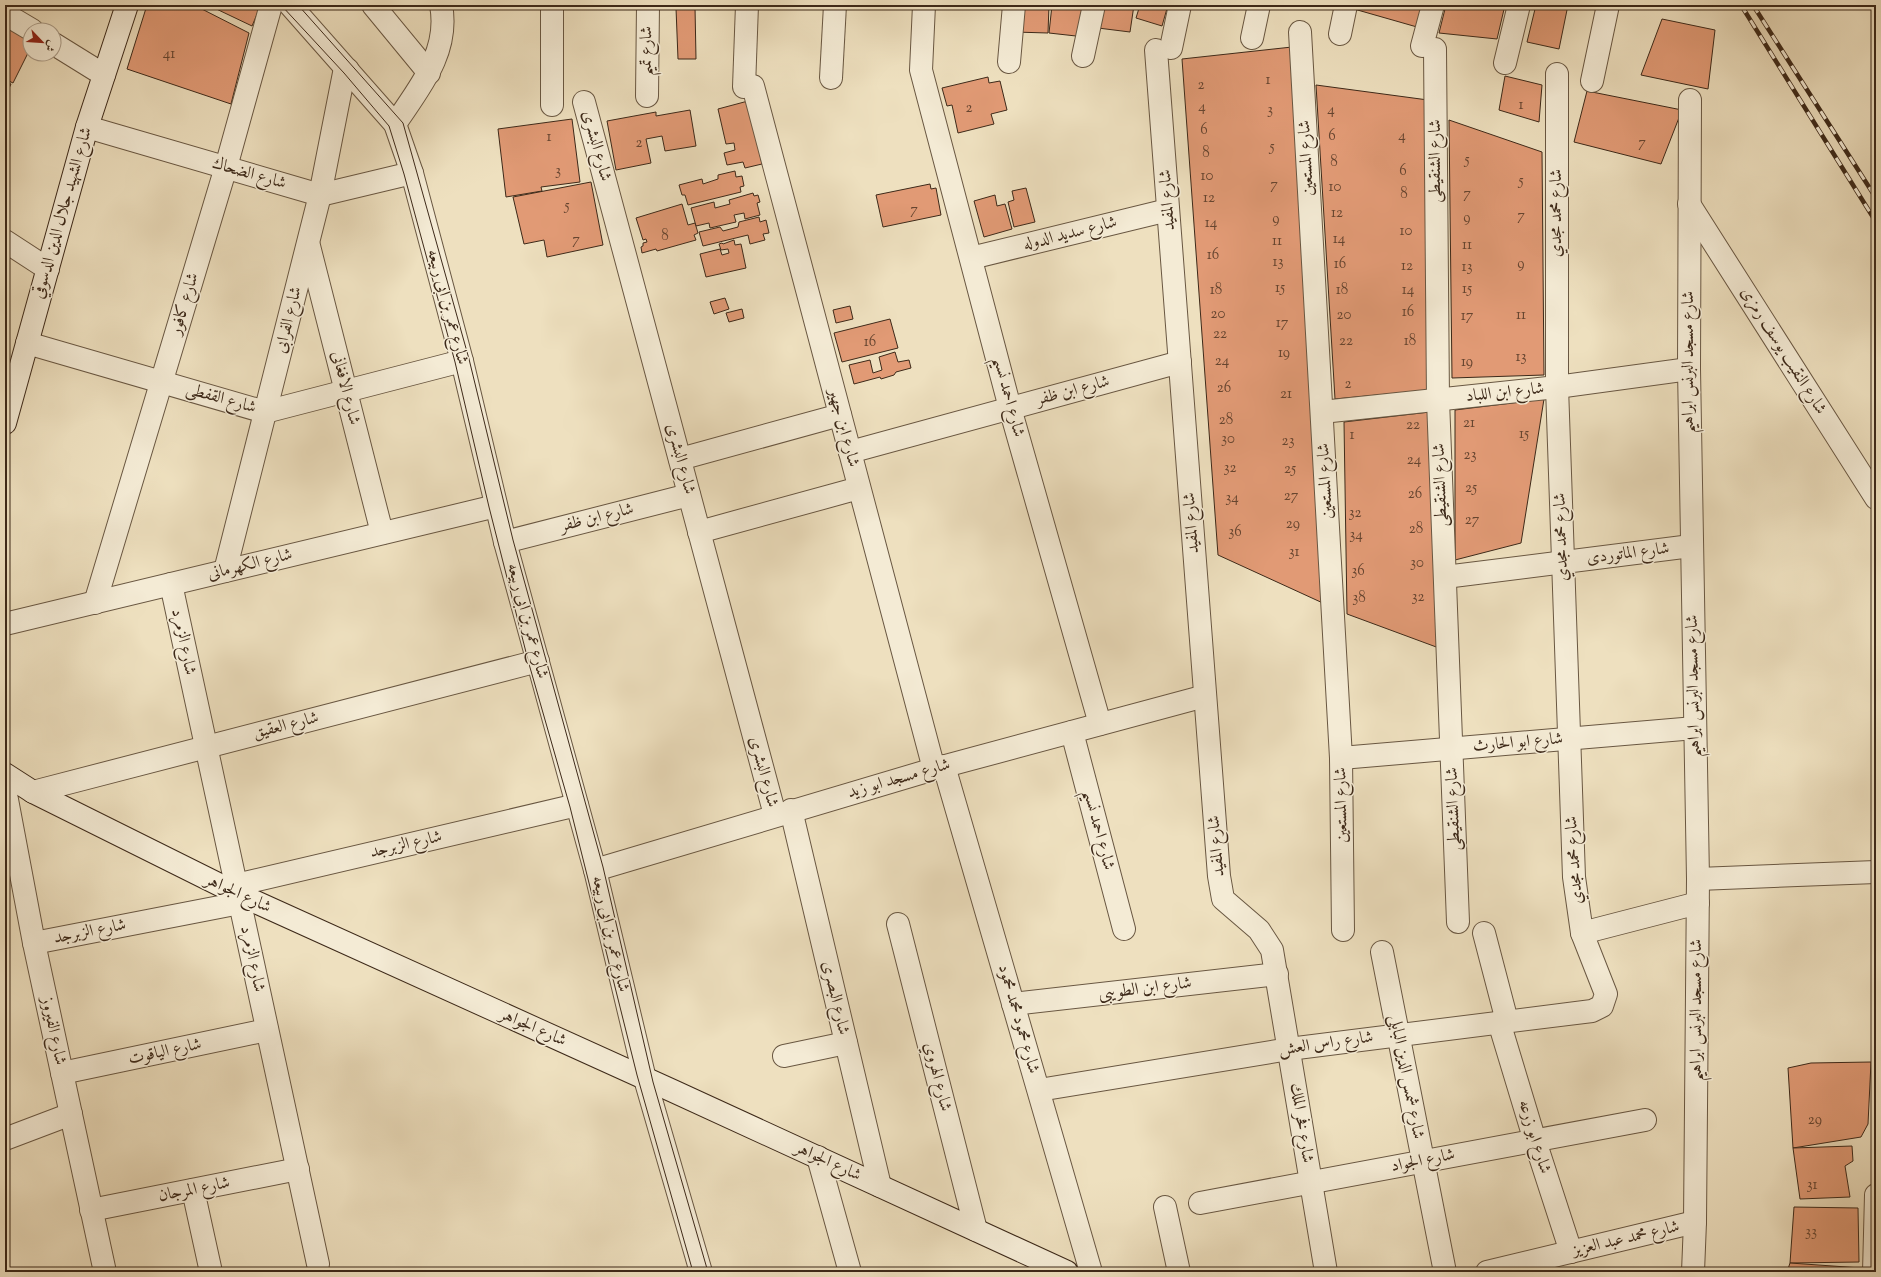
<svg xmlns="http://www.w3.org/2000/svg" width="1881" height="1277" font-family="'Sorts Mill Goudy',Amiri,serif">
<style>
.building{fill:#e19a75;stroke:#3d2919}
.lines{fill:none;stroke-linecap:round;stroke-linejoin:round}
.street-casing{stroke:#695742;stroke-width:24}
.secondary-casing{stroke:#3d2919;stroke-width:24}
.street{stroke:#f4ebd5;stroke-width:22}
.secondary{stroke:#f4ebd5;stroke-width:22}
.tram{stroke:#3d2919;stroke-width:1}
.rail-casing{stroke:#3d2919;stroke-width:4.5}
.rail{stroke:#f4ebd5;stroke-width:3;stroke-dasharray:9;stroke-linecap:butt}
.labels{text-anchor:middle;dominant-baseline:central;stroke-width:3;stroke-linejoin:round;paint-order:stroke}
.number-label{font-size:15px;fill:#664530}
.street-label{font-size:17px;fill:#3d2919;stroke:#f4ebd5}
</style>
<rect width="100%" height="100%" fill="#eee0bf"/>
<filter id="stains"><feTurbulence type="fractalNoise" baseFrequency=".005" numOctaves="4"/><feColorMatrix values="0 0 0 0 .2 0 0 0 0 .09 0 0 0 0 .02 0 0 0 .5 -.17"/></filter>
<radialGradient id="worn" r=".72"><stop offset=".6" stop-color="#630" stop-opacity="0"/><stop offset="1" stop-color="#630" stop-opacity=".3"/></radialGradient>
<g class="building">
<path d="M 147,5 L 194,5 L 249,33 L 231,104 L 127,69 Z"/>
<path d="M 208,5 L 261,5 L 252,26 Z"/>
<path d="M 1016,5 L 1049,5 L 1048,33 L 1014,32 Z"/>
<path d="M 1052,5 L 1093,5 L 1085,37 L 1049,33 Z"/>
<path d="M 1101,5 L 1134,5 L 1130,32 L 1098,28 Z"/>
<path d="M 1140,5 L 1168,5 L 1162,26 L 1136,18 Z"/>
<path d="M 1355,5 L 1423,5 L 1417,27 L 1354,9 Z"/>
<path d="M 1446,5 L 1505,5 L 1497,39 L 1439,33 Z"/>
<path d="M 1536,5 L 1568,5 L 1559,49 L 1527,42 Z"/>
<path d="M 695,7 L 696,59 L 678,59 L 676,8 Z"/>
<path d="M 1662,19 L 1715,30 L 1708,89 L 1641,75 Z"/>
<path d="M 5,20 L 30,33 L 30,49 L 13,83 L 5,79 Z"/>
<path d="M 1292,47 L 1325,604 L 1218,555 L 1182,59 Z"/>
<path d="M 1505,76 L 1542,85 L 1539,122 L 1499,110 Z"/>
<path d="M 988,77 L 989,83 L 1000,81 L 1007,110 L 991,114 L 994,124 L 958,133 L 952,105 L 947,106 L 942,88 Z"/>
<path d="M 7,83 L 11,84 L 5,97 L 5,86 Z"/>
<path d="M 1316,85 L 1428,100 L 1430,390 L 1335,399 Z"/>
<path d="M 1587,91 L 1682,110 L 1661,164 L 1574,142 Z"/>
<path d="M 748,101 L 762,164 L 745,168 L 743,162 L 727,165 L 724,153 L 735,150 L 734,143 L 726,144 L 718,109 Z"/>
<path d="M 690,110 L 696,146 L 665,151 L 662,136 L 646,139 L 651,163 L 616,170 L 607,121 L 656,112 L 656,116 Z"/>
<path d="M 572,119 L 580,182 L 541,187 L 542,191 L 506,197 L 498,129 Z"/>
<path d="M 1449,120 L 1542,152 L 1544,375 L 1452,378 Z"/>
<path d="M 735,171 L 736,177 L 742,176 L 744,186 L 740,187 L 741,192 L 688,205 L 685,195 L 682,195 L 679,185 L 702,179 L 703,184 L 718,179 L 718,175 Z"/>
<path d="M 591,182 L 603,245 L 547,257 L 544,240 L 524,244 L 513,197 Z"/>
<path d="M 930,184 L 931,189 L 936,188 L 941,215 L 883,227 L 876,195 Z"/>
<path d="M 1026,188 L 1035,222 L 1014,227 L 1008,202 L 1014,200 L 1012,191 Z"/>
<path d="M 753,193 L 754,196 L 758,195 L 760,202 L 757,203 L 760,215 L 745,219 L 744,213 L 734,215 L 736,222 L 710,228 L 709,223 L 696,226 L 691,208 L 714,202 L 715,208 L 730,204 L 729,200 Z"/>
<path d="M 995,195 L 997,206 L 1005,204 L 1012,229 L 984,237 L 974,201 Z"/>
<path d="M 682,204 L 688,225 L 695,223 L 698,233 L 694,235 L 696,240 L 657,251 L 656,249 L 642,253 L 641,247 L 643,246 L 643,243 L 647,242 L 646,239 L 643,240 L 636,218 Z"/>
<path d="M 759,217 L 760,222 L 766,220 L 769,233 L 763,234 L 765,240 L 750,244 L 748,235 L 703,246 L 699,232 L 720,227 L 723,231 L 738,227 L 739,222 Z"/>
<path d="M 734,240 L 735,245 L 741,244 L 746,268 L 706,277 L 700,254 L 720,249 L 722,255 L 729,253 L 728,249 L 721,250 L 719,244 L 722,243 L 723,244 Z"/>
<path d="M 725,298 L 729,309 L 714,314 L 710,302 Z"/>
<path d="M 850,306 L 853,319 L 836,323 L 833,310 Z"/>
<path d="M 742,309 L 744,318 L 729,322 L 726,313 Z"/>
<path d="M 890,319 L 898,348 L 842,362 L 834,333 Z"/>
<path d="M 895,352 L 898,362 L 909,360 L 911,368 L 896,372 L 894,375 L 881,379 L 880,377 L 854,384 L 849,365 L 870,360 L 873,373 L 882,370 L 879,357 Z"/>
<path d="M 1544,399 L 1521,543 L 1455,560 L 1455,410 Z"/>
<path d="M 1438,411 L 1439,648 L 1347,614 L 1344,422 Z"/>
<path d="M 1871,1062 L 1868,1124 L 1861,1137 L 1793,1148 L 1788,1068 L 1811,1063 Z"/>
<path d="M 1852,1146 L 1853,1161 L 1845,1166 L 1850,1197 L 1800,1199 L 1793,1148 Z"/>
<path d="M 1794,1207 L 1858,1208 L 1859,1262 L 1790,1263 Z"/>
<path d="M 1790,1263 L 1861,1268 L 1861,1272 L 1787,1272 Z"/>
</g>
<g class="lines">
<defs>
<g id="street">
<path d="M 290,5 L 395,124 L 412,173 L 462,361 L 505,542 L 595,870 L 645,1079 L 701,1272"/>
<path d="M 373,5 L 429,73"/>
<path d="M 552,5 L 552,105"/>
<path d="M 924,5 L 921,70 L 1010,408 L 1100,724"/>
<path d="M 5,14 L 32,30"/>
<path d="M 1300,32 L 1341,758 L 1343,930"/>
<path d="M 1340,34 L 1346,5"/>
<path d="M 1252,38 L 1259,5"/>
<path d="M 54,44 L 104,75"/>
<path d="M 1422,46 L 1433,5"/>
<path d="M 1171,48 L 1180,5"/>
<path d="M 1435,49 L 1438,400 L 1458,922"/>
<path d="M 1156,50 L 1219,876 L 1223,899 L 1259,930 L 1272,950 L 1326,1272"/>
<path d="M 1083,56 L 1094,5"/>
<path d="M 1009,62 L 1014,5"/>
<path d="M 1505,63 L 1519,5"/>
<path d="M 831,78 L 835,5"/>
<path d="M 1592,81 L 1608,5"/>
<path d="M 753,86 L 934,769"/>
<path d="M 744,87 L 747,5"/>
<path d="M 647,96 L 648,5"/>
<path d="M 1690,100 L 1689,369 L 1698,879 L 1695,1222 L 1693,1272"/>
<path d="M 584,102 L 775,815"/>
<path d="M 395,124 C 419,88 450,52 441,5"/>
<path d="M 87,127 L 320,195 L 412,173"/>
<path d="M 1689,204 L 1876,498"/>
<path d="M 5,241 L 48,269"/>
<path d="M 309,246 L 382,533"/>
<path d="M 971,258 L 1168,210"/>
<path d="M 27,343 L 265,412 L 462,361"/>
<path d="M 1322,412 L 1557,387 L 1689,369"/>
<path d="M 850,452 L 1180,362"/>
<path d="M 680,459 L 840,415"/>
<path d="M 699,532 L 859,488"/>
<path d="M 505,542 L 689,495"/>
<path d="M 225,571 L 320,195 L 344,73 L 348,70"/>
<path d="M 1445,577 L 1691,546"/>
<path d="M 171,584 L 318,1264"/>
<path d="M 95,603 L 226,167 L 271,5"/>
<path d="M 5,624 L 496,506"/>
<path d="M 1072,732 L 1124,929"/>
<path d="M 1341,758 L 1695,728"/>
<path d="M 944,766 L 1091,1272"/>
<path d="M 5,789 L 34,943 L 105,1272"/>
<path d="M 33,792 L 538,661"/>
<path d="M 791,810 L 880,1186"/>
<path d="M 595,870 L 934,769 L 1205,696"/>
<path d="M 1698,879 L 1876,872"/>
<path d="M 236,885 L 577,805"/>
<path d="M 898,924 L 976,1230"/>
<path d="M 1484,933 L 1507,1021"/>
<path d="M 1582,933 L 1698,903"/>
<path d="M 34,943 L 240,903"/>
<path d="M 1382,952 L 1445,1272"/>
<path d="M 1013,1004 L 1277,974"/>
<path d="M 1499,1022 L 1535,1141 L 1571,1252"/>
<path d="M 784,1056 L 846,1043"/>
<path d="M 62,1073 L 267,1030"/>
<path d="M 1039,1090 L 1289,1049 L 1592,1011 L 1602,1006 L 1606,994 L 1582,933 L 1574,877 L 1557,387 L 1557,74"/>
<path d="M 5,1139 L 71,1114"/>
<path d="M 818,1157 L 850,1272"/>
<path d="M 193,1190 L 211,1272"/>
<path d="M 1200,1203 L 1645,1120"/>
<path d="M 1165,1207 L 1179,1272"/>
<path d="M 91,1210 L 298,1169"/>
<path d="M 1487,1272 L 1695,1222"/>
<path d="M 1874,1272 L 1876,1195"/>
</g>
<g id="secondary">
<path d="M 5,423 L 87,127 L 127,5"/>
<path d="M 5,774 L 33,792 L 238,894 L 673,1091 L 1067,1272"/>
</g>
</defs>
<use href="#street" class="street-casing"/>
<use href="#secondary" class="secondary-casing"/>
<use href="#street" class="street"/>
<use href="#secondary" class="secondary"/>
<g class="tram">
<path d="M 281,5 L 344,73 L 389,126 L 404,174 L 455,362 L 489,507 L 529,664 L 570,807 L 637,1075 L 693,1272"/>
<path d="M 298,5 L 403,123 L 469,359 L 513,540 L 603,867 L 653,1082 L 708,1272"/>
</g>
<defs>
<g id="rail">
<path d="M 1741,5 L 1876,222"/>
<path d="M 1753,5 L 1876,198"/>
</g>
</defs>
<use href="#rail" class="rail-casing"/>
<use href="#rail" class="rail"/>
</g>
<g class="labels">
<g class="number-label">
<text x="169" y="54">41</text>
<text x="1268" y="80">1</text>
<text x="1201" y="85">2</text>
<text x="1521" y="105">1</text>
<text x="1202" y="107">4</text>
<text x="969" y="108">2</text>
<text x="1270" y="110">3</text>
<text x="1331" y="110">4</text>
<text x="1204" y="130">6</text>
<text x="1332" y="136">6</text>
<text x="1402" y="136">4</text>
<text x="549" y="137">1</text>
<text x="639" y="143">2</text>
<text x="1642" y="143">7</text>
<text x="1272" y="147">5</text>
<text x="1206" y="153">8</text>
<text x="1467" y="160">5</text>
<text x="1334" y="162">8</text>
<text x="558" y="171">3</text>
<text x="1403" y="171">6</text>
<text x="1207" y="176">10</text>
<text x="1521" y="181">5</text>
<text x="1274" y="185">7</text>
<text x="1335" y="187">10</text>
<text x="1404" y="194">8</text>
<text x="1467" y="194">7</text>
<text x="1209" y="198">12</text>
<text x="567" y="206">5</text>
<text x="914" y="210">7</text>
<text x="1337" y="213">12</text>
<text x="1521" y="216">7</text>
<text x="1467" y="218">9</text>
<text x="1276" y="219">9</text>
<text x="1211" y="223">14</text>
<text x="1406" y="231">10</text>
<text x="665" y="236">8</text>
<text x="1339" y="239">14</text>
<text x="576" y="240">7</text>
<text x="1277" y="241">11</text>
<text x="1467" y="245">11</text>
<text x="1213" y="255">16</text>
<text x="1278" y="262">13</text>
<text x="1340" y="264">16</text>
<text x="1521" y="264">9</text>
<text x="1407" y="266">12</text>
<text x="1467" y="267">13</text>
<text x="1280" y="288">15</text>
<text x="1467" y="289">15</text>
<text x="1216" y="290">18</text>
<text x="1342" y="290">18</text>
<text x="1408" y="290">14</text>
<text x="1408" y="312">16</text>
<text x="1218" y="314">20</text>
<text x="1344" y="315">20</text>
<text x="1521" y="315">11</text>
<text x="1467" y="316">17</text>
<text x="1282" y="323">17</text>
<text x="1220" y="334">22</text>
<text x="1346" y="341">22</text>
<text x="1410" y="341">18</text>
<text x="870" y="342">16</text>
<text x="1284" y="353">19</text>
<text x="1521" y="357">13</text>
<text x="1222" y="361">24</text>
<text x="1467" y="362">19</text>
<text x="1348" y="384">2</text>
<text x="1224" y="388">26</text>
<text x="1286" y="394">21</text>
<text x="1226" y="420">28</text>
<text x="1469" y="423">21</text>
<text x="1413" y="425">22</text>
<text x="1524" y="434">15</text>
<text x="1352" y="435">1</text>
<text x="1228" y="439">30</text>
<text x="1288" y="441">23</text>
<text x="1470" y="455">23</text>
<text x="1414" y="460">24</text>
<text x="1230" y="468">32</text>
<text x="1290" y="469">25</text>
<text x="1471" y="488">25</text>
<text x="1415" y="494">26</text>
<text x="1291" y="496">27</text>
<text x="1232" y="498">34</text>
<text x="1355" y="513">32</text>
<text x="1472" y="520">27</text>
<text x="1293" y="524">29</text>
<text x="1416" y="529">28</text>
<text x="1235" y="532">36</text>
<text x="1356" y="535">34</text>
<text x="1294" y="552">31</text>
<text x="1417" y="563">30</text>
<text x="1358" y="571">36</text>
<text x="1418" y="597">32</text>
<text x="1359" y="598">38</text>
<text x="1815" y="1120">29</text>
<text x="1812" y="1185">31</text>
<text x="1811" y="1232">33</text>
</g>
<g class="street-label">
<text transform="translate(647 51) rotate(-89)">شارع تميم</text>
<text transform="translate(596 146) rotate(75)">شارع البشرى</text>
<text transform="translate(1307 158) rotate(-93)">شارع المستعين</text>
<text transform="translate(1436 161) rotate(-90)">شارع الشنقيطى</text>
<text transform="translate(249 174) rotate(16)">شارع الضحاك</text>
<text transform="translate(1168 200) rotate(-94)">شارع المفيد</text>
<text transform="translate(63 213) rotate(-74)">شارع الشهيد جلال الدين الدسوقي</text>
<text transform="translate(1557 213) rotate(-90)">شارع محمد مجدي</text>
<text transform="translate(1070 234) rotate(-14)">شارع سديد الدوله</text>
<text transform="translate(185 304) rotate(-73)">شارع كافور</text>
<text transform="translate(447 307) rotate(75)">شارع عمر بن ابى ربيعه</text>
<text transform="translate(289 320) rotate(-76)">شارع الفرابى</text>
<text transform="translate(1783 351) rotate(58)">شارع النقيب يوسف رمزى</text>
<text transform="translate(1689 362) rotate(-90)">شارع مسجد البرنس ابراهيم</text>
<text transform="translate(345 388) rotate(76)">شارع الافغانى</text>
<text transform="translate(1073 391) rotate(-15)">شارع ابن ظفر</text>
<text transform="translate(1505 393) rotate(-6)">شارع ابن اللباد</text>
<text transform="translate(1008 397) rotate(75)">شارع احمد نسيم</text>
<text transform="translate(221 399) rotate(16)">شارع القفطى</text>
<text transform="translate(843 428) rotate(75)">شارع ابن جهير</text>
<text transform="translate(680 459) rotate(75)">شارع البشرى</text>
<text transform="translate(1326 481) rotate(-93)">شارع المستعين</text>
<text transform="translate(1441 485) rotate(-92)">شارع الشنقيطى</text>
<text transform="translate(597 518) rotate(-14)">شارع ابن ظفر</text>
<text transform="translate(1192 523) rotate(-94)">شارع المفيد</text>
<text transform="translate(1562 537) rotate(-92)">شارع محمد مجدي</text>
<text transform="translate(1628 554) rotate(-7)">شارع الماتوردى</text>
<text transform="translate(250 565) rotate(-14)">شارع الكهرمانى</text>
<text transform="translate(527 621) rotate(75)">شارع عمر بن ابى ربيعه</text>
<text transform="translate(183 642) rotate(78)">شارع الزمرد</text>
<text transform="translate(1694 686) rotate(-91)">شارع مسجد البرنس ابراهيم</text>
<text transform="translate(286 726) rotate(-14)">شارع العقيق</text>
<text transform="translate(1518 743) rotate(-5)">شارع ابو الحارث</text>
<text transform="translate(763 772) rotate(75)">شارع البشرى</text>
<text transform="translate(899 779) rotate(-16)">شارع مسجد ابو زيد</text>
<text transform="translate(1342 805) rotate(-91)">شارع المستعين</text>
<text transform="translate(1454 809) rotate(-92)">شارع الشنقيطى</text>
<text transform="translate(1098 830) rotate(75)">شارع احمد نسيم</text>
<text transform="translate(406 845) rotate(-13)">شارع الزبرجد</text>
<text transform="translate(1217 846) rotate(-95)">شارع المفيد</text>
<text transform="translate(1575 860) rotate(-94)">شارع محمد مجدي</text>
<text transform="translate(238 894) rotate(25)">شارع الجواهر</text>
<text transform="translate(90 932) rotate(-11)">شارع الزبرجد</text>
<text transform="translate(610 934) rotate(77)">شارع عمر بن ابى ربيعه</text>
<text transform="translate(252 959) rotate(78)">شارع الزمرد</text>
<text transform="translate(1145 989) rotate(-7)">شارع ابن الطويبى</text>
<text transform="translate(835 998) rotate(77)">شارع البصرى</text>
<text transform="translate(1697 1010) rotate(-90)">شارع مسجد البرنس ابراهيم</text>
<text transform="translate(1018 1019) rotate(74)">شارع محمود محمد محمود</text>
<text transform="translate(533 1028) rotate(24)">شارع الجواهر</text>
<text transform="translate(53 1031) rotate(78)">شارع الفيروز</text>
<text transform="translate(1326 1044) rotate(-8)">شارع راس العش</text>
<text transform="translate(165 1052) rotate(-12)">شارع الياقوت</text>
<text transform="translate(937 1077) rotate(76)">شارع الهروي</text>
<text transform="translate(1406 1077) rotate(79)">شارع شمس الدين البابلى</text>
<text transform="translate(1301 1123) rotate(81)">شارع فخر الملك</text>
<text transform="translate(1534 1137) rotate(73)">شارع ابو زرعه</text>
<text transform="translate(1423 1161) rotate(-11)">شارع الجواد</text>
<text transform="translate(828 1162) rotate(25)">شارع الجواهر</text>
<text transform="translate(194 1190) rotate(-11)">شارع المرجان</text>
<text transform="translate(1626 1239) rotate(-13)">شارع محمد عبد العزيز</text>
</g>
</g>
<rect width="1881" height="1277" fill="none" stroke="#eee0bf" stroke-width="20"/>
<rect x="6" y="6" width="1869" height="1265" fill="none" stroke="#3d2919" stroke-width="2"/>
<rect x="10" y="10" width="1861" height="1257" fill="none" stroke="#3d2919"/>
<g transform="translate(42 42) rotate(115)"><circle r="19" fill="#f4ebd5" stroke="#ab9d8a"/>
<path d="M0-3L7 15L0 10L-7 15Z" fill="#8f2418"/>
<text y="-6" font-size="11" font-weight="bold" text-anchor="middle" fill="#3d2919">ش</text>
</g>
<rect width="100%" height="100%" filter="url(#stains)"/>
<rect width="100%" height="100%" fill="url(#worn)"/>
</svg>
